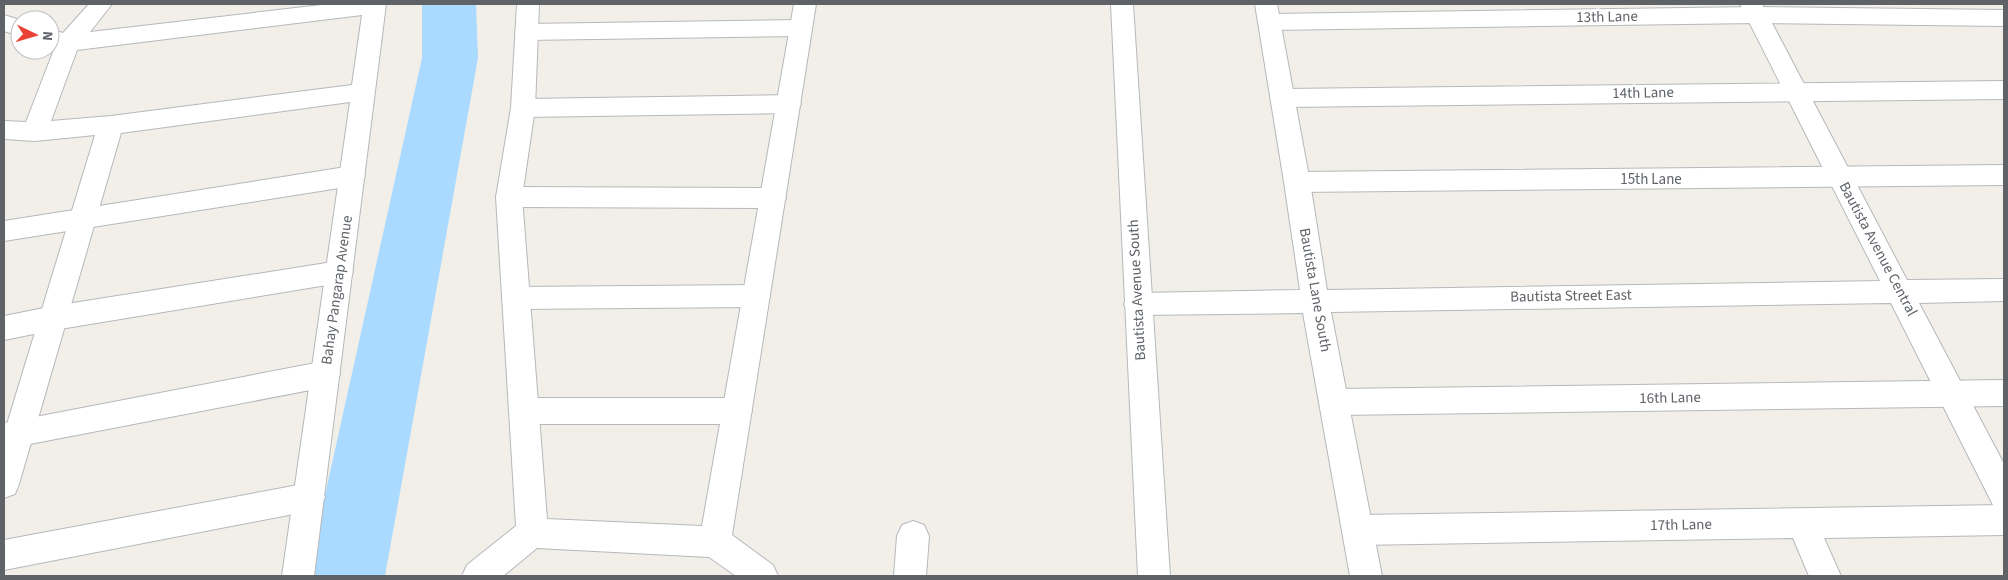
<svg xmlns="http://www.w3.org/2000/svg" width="2008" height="580" font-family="'Source Sans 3',sans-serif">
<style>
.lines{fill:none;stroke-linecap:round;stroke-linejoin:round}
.river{fill:#aadaff;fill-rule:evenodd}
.pedestrian-casing{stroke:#b5b8bc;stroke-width:2}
.minor-casing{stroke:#b5b8bc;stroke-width:2}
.tertiary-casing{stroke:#b5b8bc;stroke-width:2}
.pedestrian{fill:#fff;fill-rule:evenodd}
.minor{fill:#fff;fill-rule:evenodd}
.tertiary{fill:#fff;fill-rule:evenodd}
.labels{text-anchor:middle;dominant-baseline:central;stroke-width:5;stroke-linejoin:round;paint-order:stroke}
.street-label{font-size:15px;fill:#5f6368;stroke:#fff}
</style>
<rect width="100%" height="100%" fill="#f1efe8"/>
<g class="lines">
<path class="river" d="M 422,4 L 476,4 L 478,58 L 385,576 L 307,576 L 422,58 Z"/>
<defs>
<g id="pedestrian">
<path d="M 1757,7 L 2004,10 L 2004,26 L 1757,23 L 1270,30 L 1262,27 L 1259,22 L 1262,17 L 1270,14 Z"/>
<path d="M 801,20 L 809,22 L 812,28 L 809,34 L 801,36 L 526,40 L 518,38 L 515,32 L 518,26 L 526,24 Z"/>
<path d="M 2004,81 L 2004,99 L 1283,107 L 1274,104 L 1271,98 L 1274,92 L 1283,89 Z"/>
<path d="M 789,95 L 798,98 L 801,104 L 798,110 L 789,113 L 523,117 L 514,114 L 511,108 L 514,102 L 523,99 Z"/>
<path d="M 2004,165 L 2004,185 L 1297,192 L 1288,189 L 1284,182 L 1288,175 L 1297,172 Z"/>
<path d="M 352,166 L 361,169 L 365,176 L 361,183 L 352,186 L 4,241 L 4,221 Z"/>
<path d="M 509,187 L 773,188 L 782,191 L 786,198 L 782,205 L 773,208 L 509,207 L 500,204 L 496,197 L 500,190 Z"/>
<path d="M 339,261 L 349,264 L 353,272 L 349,280 L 339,283 L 54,330 L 4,340 L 4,316 L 54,306 Z"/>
<path d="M 756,285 L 766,288 L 770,296 L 766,304 L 756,307 L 516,309 L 506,306 L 502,298 L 506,290 L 516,287 Z"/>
<path d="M 326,361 L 336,365 L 340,374 L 336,383 L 326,387 L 4,449 L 4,423 Z"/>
<path d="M 2004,380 L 2004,406 L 1335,415 L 1325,411 L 1320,402 L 1325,393 L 1335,389 Z"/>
<path d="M 525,398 L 737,398 L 747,402 L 752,411 L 747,420 L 737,424 L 525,424 L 515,420 L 510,411 L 515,402 Z"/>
<path d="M 309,483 L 320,487 L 325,497 L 320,507 L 309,511 L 4,570 L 4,540 Z"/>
<path d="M 2004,505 L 2004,535 L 1824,538 L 1841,576 L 1809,576 L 1793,538 L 1358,545 L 1347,541 L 1342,530 L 1347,519 L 1358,515 Z"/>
<path d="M 913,521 L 924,525 L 929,536 L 926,576 L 894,576 L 897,536 L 902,525 Z"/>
</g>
<g id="minor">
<path d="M 89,4 L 112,4 L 90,32 L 330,4 L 386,4 L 314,576 L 282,576 L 350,102 L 121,133 L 19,484 L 15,494 L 4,498 L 4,434 L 95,135 L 35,141 L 4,139 L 4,121 L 26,122 L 55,47 L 50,45 L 50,29 L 63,33 ZM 362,15 L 352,85 L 111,116 L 51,121 L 77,50 Z"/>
<path d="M 517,4 L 539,4 L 535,108 L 522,197 L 547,519 L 702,526 L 794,4 L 816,4 L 732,535 L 773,565 L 778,576 L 736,576 L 709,557 L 537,548 L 503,576 L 462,576 L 467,565 L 516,526 L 496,197 L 511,108 Z"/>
<path d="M 1255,4 L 1277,4 L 1310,182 L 1327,290 L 1880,281 L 1740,4 L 1762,4 L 1907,280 L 2004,279 L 2004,301 L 1919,303 L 2004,464 L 2004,509 L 1993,505 L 1891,303 L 1331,312 L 1382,576 L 1350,576 L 1303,313 L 1138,315 L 1128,312 L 1124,304 L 1128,296 L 1138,293 L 1300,290 L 1284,182 Z"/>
<path d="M 4,15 L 20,20 L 20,36 L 4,31 Z"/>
</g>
<path id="tertiary" d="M 1111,4 L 1133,4 L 1170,576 L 1138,576 Z"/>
</defs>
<use href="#pedestrian" class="pedestrian-casing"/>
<use href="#minor" class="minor-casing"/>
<use href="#tertiary" class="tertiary-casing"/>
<use href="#pedestrian" class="pedestrian"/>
<use href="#minor" class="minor"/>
<use href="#tertiary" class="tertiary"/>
</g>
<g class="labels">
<g class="street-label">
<text transform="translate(1607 17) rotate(-1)">13th Lane</text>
<text transform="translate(1643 93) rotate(-1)">14th Lane</text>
<text x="1651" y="179">15th Lane</text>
<text transform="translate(1878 249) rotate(62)">Bautista Avenue Central</text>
<text transform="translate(337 290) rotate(-82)">Bahay Pangarap Avenue</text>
<text transform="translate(1137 290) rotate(-93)">Bautista Avenue South</text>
<text transform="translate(1315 290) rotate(80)">Bautista Lane South</text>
<text transform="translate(1571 296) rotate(-1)">Bautista Street East</text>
<text transform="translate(1670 398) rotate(-1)">16th Lane</text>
<text transform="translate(1681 525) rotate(-1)">17th Lane</text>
</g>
</g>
<rect width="2008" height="580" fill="none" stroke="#5f6368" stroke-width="10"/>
<g transform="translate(35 35) rotate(95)"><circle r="24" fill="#ffffff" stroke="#bfc1c3"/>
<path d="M0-4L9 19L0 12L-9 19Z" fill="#ea4335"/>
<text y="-8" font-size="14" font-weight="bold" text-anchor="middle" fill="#5f6368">N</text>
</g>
</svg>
